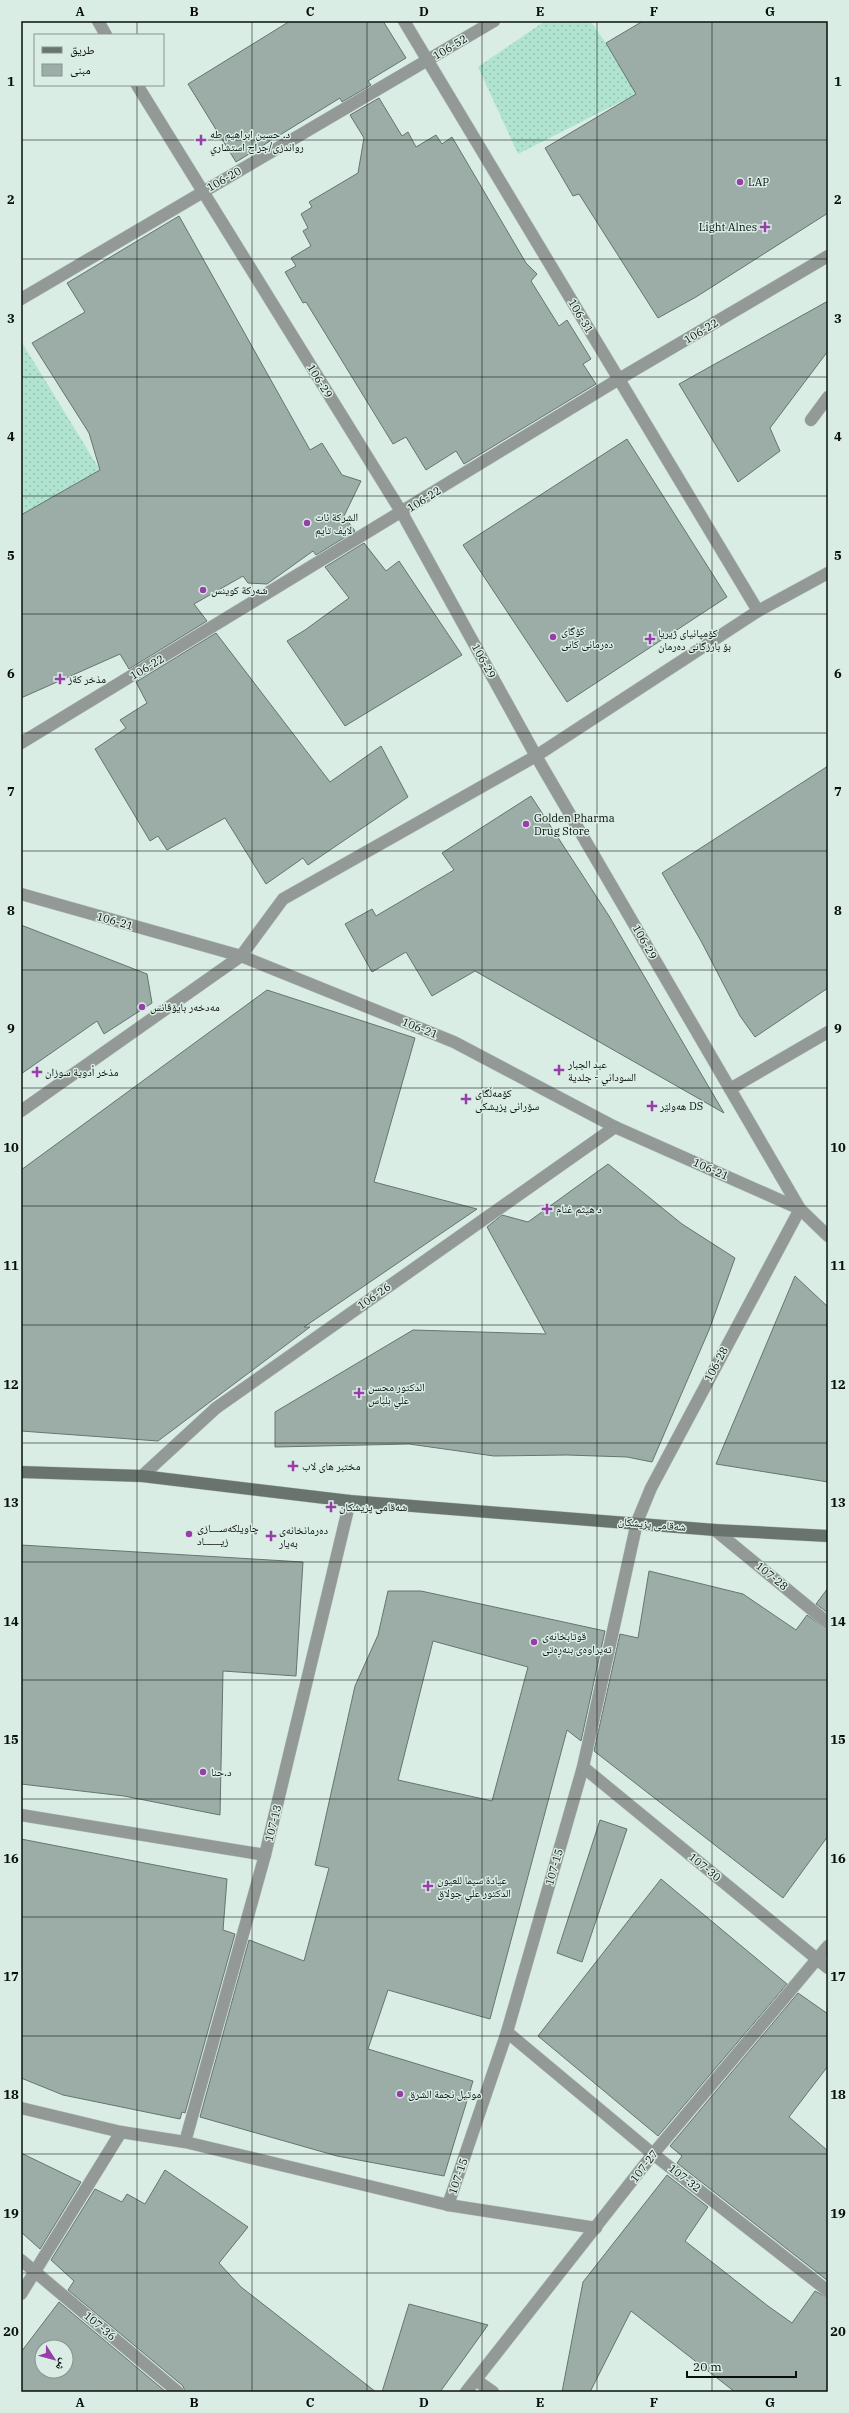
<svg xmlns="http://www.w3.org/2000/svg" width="849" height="2413" font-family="'IBM Plex Serif','Noto Naskh Arabic',serif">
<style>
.grass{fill:url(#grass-dots)}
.building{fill:#9bada6;stroke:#65756f;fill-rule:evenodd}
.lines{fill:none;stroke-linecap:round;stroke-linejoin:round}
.lane-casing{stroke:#b9c9c2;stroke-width:13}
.street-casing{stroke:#b9c9c2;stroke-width:13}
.secondary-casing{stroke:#b9c9c2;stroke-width:13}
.lane{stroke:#929996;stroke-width:12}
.street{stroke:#929996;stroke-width:12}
.secondary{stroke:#69746f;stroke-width:12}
.grid{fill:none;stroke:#090f0d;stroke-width:1;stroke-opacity:0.55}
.poi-dot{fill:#983eaa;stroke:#daede5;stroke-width:1.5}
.labels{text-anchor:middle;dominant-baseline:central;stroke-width:3;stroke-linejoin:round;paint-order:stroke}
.street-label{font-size:11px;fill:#090f0d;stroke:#daede5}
.poi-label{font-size:11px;fill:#090f0d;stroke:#daede5;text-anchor:start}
.neatline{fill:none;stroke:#090f0d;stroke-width:1.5}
.grid-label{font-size:13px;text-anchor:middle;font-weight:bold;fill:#090f0d}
</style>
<defs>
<pattern id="grass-dots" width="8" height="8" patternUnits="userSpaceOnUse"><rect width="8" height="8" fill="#b0e4d1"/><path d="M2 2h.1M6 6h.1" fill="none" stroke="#96c2b2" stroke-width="1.8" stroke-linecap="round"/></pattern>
</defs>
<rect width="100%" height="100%" fill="#daede5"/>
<g class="grass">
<path d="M 545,21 L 590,21 L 606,43 L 636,94 L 518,154 L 478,67 Z"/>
<path d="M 21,341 L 100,470 L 21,515 Z"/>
</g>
<g class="building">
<path d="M 290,21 L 383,21 L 406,58 L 368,81 L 371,85 L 342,102 L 340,98 L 236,162 L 188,84 Z"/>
<path d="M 643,21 L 828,21 L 828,213 L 696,297 L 658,318 L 579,194 L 573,196 L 545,148 L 636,94 L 606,43 Z"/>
<path d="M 379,98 L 402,136 L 408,132 L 416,147 L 436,135 L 442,144 L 452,137 L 526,263 L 537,274 L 531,281 L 559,326 L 567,320 L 591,359 L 583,364 L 596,384 L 464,464 L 456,451 L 426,470 L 406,437 L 393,444 L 306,302 L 303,303 L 285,272 L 296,266 L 291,258 L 311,246 L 303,231 L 308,228 L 301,214 L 312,207 L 309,202 L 358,173 L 364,138 L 350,115 Z"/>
<path d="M 179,216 L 310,450 L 322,443 L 342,475 L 361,481 L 344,516 L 355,531 L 316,555 L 313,551 L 267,584 L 248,583 L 243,576 L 194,604 L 207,621 L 129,669 L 120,654 L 21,698 L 21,515 L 100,470 L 89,433 L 32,343 L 85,312 L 67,283 Z"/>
<path d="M 828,301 L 828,351 L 770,428 L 780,451 L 738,482 L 679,384 Z"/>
<path d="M 627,439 L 727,597 L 567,702 L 463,545 Z"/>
<path d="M 364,543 L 386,571 L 399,561 L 462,655 L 345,726 L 287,641 L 305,630 L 349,598 L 325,567 Z"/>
<path d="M 216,633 L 330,782 L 381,746 L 408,797 L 308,865 L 303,858 L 266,884 L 225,818 L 167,850 L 158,836 L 150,841 L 95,749 L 126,728 L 120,720 L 147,703 L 136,682 Z"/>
<path d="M 828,766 L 828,988 L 755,1037 L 740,1016 L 701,941 L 662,873 Z"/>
<path d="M 531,796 L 609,916 L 724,1113 L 475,971 L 432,996 L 406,952 L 372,972 L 345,924 L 372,909 L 376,916 L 454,870 L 442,853 Z"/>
<path d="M 21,925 L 147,974 L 152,1003 L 104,1034 L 97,1021 L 21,1074 Z"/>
<path d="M 267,990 L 415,1038 L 374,1182 L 477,1209 L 304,1327 L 310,1327 L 158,1441 L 21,1431 L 21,1170 Z"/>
<path d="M 608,1164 L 682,1224 L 735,1258 L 709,1330 L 652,1462 L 627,1457 L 567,1455 L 494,1456 L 409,1444 L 275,1447 L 275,1412 L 413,1330 L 546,1334 L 487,1227 L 502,1215 L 528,1222 Z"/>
<path d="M 795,1276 L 828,1307 L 828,1482 L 716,1464 Z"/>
<path d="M 21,1545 L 303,1562 L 296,1676 L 223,1671 L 220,1815 L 124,1796 L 21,1784 Z"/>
<path d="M 649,1571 L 743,1594 L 796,1630 L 807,1615 L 828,1630 L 828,1836 L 783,1898 L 594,1751 L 620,1634 L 638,1638 Z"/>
<path d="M 828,1588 L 828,1613 L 816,1604 Z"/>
<path d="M 388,1591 L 421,1591 L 605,1631 L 581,1741 L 567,1730 L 490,2019 L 388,1990 L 368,2049 L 473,2081 L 444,2176 L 337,2156 L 200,2117 L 249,1940 L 304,1961 L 329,1868 L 315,1865 L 355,1686 L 378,1635 ZM 433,1641 L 528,1667 L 492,1801 L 398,1780 Z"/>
<path d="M 600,1820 L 627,1829 L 582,1962 L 557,1953 Z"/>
<path d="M 21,1839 L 227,1879 L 223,1930 L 235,1934 L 185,2113 L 182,2112 L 180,2119 L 63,2095 L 21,2078 Z"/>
<path d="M 661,1879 L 787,1984 L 658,2136 L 538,2036 Z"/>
<path d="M 798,1993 L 828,2014 L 828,2066 L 789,2117 L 828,2151 L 828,2281 L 677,2163 L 682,2156 L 670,2146 Z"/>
<path d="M 21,2153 L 81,2182 L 40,2249 L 21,2232 Z"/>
<path d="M 165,2170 L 248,2227 L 219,2263 L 241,2287 L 376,2392 L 185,2392 L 183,2386 L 68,2290 L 74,2281 L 51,2260 L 95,2189 L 122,2202 L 127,2194 L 145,2204 Z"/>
<path d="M 667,2175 L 708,2207 L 685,2241 L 768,2306 L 792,2323 L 815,2291 L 828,2298 L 828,2392 L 735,2392 L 631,2311 L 590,2392 L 562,2392 L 583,2282 Z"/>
<path d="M 59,2302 L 166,2392 L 21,2392 L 21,2352 ZM 42,2347 L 66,2347 L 66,2371 L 42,2371 Z"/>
<path d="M 409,2304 L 488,2325 L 440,2392 L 382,2392 Z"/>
</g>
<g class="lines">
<defs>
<path id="lane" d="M 811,420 L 828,397"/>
<g id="street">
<path d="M 98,21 L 106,35"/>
<path d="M 404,21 L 758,611"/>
<path d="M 137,85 L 402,513 L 536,756 L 800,1209 L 828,1236"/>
<path d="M 21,299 L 494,21"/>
<path d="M 21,743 L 619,379 L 828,256"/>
<path d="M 21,894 L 241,956 L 454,1042 L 615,1127 L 800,1209 L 651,1488 L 637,1522 L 583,1767 L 507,2032 L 448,2205"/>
<path d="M 730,1089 L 828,1032"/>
<path d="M 21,1111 L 241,956 L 283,899 L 536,756 L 758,611 L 828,573"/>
<path d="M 142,1476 L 216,1408 L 615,1127"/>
<path d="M 715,1530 L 828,1623"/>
<path d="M 583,1767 L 828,1968"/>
<path d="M 21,1815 L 265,1855"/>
<path d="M 507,2032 L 653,2154 L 828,2291"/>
<path d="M 21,2108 L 121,2132 L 185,2142 L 448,2205 L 596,2228"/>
<path d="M 185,2142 L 265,1855 L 350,1501"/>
<path d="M 21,2260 L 178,2392"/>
<path d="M 21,2294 L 121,2132"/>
<path d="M 476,2380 L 493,2392"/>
<path d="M 466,2392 L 653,2154 L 828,1946"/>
</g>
<path id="secondary" d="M 21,1472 L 142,1476 L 350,1501 L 715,1530 L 828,1536"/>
</defs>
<use href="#lane" class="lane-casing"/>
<use href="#street" class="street-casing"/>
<use href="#secondary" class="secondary-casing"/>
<use href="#lane" class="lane"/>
<use href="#street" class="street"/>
<use href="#secondary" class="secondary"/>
</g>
<path class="grid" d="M 137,21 L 137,35M 252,21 L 252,2392M 367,21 L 367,2392M 482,21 L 482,2392M 597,21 L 597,2392M 712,21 L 712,2392M 137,85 L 137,2392M 21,140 L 828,140M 21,259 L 828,259M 21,377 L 828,377M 21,496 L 828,496M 21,614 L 828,614M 21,733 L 828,733M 21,851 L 828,851M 21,970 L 828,970M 21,1088 L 828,1088M 21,1206 L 828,1206M 21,1325 L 828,1325M 21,1443 L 828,1443M 21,1562 L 828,1562M 21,1680 L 828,1680M 21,1799 L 828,1799M 21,1917 L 828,1917M 21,2036 L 828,2036M 21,2154 L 828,2154M 21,2273 L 828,2273"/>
<g class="poi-dot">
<path d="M199 134h4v4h4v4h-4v4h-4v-4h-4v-4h4z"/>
<circle cx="740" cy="182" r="4"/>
<path d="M763 221h4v4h4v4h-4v4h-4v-4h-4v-4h4z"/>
<circle cx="307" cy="523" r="4"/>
<circle cx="203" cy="590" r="4"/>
<circle cx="553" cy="637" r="4"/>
<path d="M648 633h4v4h4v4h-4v4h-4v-4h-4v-4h4z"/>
<path d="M58 673h4v4h4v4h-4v4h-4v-4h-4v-4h4z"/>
<circle cx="526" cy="824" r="4"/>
<circle cx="142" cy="1007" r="4"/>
<path d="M557 1064h4v4h4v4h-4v4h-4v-4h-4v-4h4z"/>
<path d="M35 1066h4v4h4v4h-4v4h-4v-4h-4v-4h4z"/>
<path d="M464 1093h4v4h4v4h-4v4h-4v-4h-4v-4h4z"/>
<path d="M650 1100h4v4h4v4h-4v4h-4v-4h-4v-4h4z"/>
<path d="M545 1203h4v4h4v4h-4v4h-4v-4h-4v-4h4z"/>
<path d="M357 1387h4v4h4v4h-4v4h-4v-4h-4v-4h4z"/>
<path d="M291 1460h4v4h4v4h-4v4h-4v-4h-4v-4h4z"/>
<path d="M329 1501h4v4h4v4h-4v4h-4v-4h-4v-4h4z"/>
<circle cx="189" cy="1534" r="4"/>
<path d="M269 1530h4v4h4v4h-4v4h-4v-4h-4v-4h4z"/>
<circle cx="534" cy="1642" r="4"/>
<circle cx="203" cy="1772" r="4"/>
<path d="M426 1880h4v4h4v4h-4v4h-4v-4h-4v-4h4z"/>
<circle cx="400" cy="2094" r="4"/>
</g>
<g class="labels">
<g class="street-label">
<text transform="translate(450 47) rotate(-31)">106-52</text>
<text transform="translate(224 179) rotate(-30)">106-20</text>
<text transform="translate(581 316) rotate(59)">106-31</text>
<text transform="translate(701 331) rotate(-31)">106-22</text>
<text transform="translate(320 381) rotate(58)">106-29</text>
<text transform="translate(424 499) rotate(-32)">106-22</text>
<text transform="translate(484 661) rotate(61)">106-29</text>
<text transform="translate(147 667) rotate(-31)">106-22</text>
<text transform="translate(115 921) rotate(16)">106-21</text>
<text transform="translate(645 942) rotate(60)">106-29</text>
<text transform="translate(420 1028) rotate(22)">106-21</text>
<text transform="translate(711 1169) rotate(24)">106-21</text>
<text transform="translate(374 1296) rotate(-35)">106-26</text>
<text transform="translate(716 1364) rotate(-62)">106-28</text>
<text transform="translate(652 1524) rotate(5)">شەقامی پزیشکان</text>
<text transform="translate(772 1576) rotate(39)">107-28</text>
<text transform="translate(273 1823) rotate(-76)">107-13</text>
<text transform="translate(554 1867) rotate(-74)">107-15</text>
<text transform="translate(705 1867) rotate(39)">107-30</text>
<text transform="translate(644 2166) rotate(-52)">107-27</text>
<text transform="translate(458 2176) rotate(-71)">107-15</text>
<text transform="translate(685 2178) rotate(38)">107-32</text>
<text transform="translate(100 2326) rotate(40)">107-36</text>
</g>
<g class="poi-label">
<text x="210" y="134">د. حسین ابراهیم طه<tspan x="210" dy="13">رواندزی/جراح استشاري</tspan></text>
<text x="748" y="182">LAP</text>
<text x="757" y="227" text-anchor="end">Light Alnes</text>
<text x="315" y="517">الشركة ئات<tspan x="315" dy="13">لایف تایم</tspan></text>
<text x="211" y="590">شەرکة كوينس</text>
<text x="561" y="631">کۆگای<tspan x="561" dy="13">دەرمانی کانی</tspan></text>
<text x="658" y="633">کۆمپانیای ژیریا<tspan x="658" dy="13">بۆ بارزگانی دەرمان</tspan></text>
<text x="68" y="679">مذخر كةز</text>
<text x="534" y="818">Golden Pharma<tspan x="534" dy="13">Drug Store</tspan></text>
<text x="150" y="1007">مەدخەر بایۆڤانس</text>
<text x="568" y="1064">عبد الجبار<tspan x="568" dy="13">السوداني - جلدية</tspan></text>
<text x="45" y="1072">مذخر أدوية سوزان</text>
<text x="475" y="1093">کۆمەڵگای<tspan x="475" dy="13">سۆرانی پزیشکی</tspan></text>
<text x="660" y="1106">هەولێر DS</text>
<text x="556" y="1209">د هيثم غنام</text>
<text x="368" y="1387">الدكتور محسن<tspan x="368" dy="13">علي بلباس</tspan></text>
<text x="302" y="1466">مختبر هاى لاب</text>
<text x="339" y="1507">شەقامی پزیشکان</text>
<text x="197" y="1528">چاویلکەســــازی<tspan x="197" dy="13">زیـــــــاد</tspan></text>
<text x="279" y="1530">دەرمانخانەی<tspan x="279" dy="13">بەیار</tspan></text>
<text x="542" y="1636">قوتابخانه‌ی<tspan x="542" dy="13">ته‌یراوه‌ی بنه‌ڕه‌تی</tspan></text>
<text x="211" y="1772">د.حنا</text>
<text x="437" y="1880">عيادة سيما للعيون<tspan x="437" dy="13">الدكتور علي جولاق</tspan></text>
<text x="408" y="2094">موتيل نجمة الشرق</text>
</g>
</g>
<rect width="849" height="2413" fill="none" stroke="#daede5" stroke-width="44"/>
<rect x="34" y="34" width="130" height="52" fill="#daede5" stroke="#86948f"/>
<rect x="42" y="47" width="20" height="6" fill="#69746f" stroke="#86948f"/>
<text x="70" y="54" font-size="12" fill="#090f0d">طريق</text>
<rect x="42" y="64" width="20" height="12" fill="#9bada6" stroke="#86948f"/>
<text x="70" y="74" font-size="12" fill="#090f0d">مبنى</text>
<g transform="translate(54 2359) rotate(126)"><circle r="19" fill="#daede5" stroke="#86948f"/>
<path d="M0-3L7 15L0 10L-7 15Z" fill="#983eaa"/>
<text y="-6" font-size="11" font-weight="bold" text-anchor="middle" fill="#090f0d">ش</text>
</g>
<path d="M687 2371v6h109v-6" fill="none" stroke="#090f0d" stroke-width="2"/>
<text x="693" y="2371" font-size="12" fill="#090f0d" stroke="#daede5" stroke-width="3" paint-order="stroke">20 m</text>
<rect x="22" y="22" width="805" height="2369" class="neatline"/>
<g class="grid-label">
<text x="80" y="16">A</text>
<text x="194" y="16">B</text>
<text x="310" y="16">C</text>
<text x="424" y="16">D</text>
<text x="540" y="16">E</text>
<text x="654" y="16">F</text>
<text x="770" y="16">G</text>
<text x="11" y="86">1</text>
<text x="838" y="86">1</text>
<text x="11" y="204">2</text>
<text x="838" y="204">2</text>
<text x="11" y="323">3</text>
<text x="838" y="323">3</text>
<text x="11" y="441">4</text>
<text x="838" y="441">4</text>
<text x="11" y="560">5</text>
<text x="838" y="560">5</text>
<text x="11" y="678">6</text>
<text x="838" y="678">6</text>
<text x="11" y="796">7</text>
<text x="838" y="796">7</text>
<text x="11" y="915">8</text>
<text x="838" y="915">8</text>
<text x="11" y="1033">9</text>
<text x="838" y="1033">9</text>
<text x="11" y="1152">10</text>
<text x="838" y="1152">10</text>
<text x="11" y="1270">11</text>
<text x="838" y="1270">11</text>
<text x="11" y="1389">12</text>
<text x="838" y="1389">12</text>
<text x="11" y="1507">13</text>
<text x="838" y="1507">13</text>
<text x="11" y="1626">14</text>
<text x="838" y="1626">14</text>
<text x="11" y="1744">15</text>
<text x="838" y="1744">15</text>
<text x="11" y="1863">16</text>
<text x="838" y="1863">16</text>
<text x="11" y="1981">17</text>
<text x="838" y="1981">17</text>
<text x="11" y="2099">18</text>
<text x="838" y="2099">18</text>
<text x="11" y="2218">19</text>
<text x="838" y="2218">19</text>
<text x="11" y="2336">20</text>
<text x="838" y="2336">20</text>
<text x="80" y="2407">A</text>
<text x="194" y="2407">B</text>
<text x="310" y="2407">C</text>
<text x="424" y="2407">D</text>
<text x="540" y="2407">E</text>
<text x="654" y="2407">F</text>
<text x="770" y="2407">G</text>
</g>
</svg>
